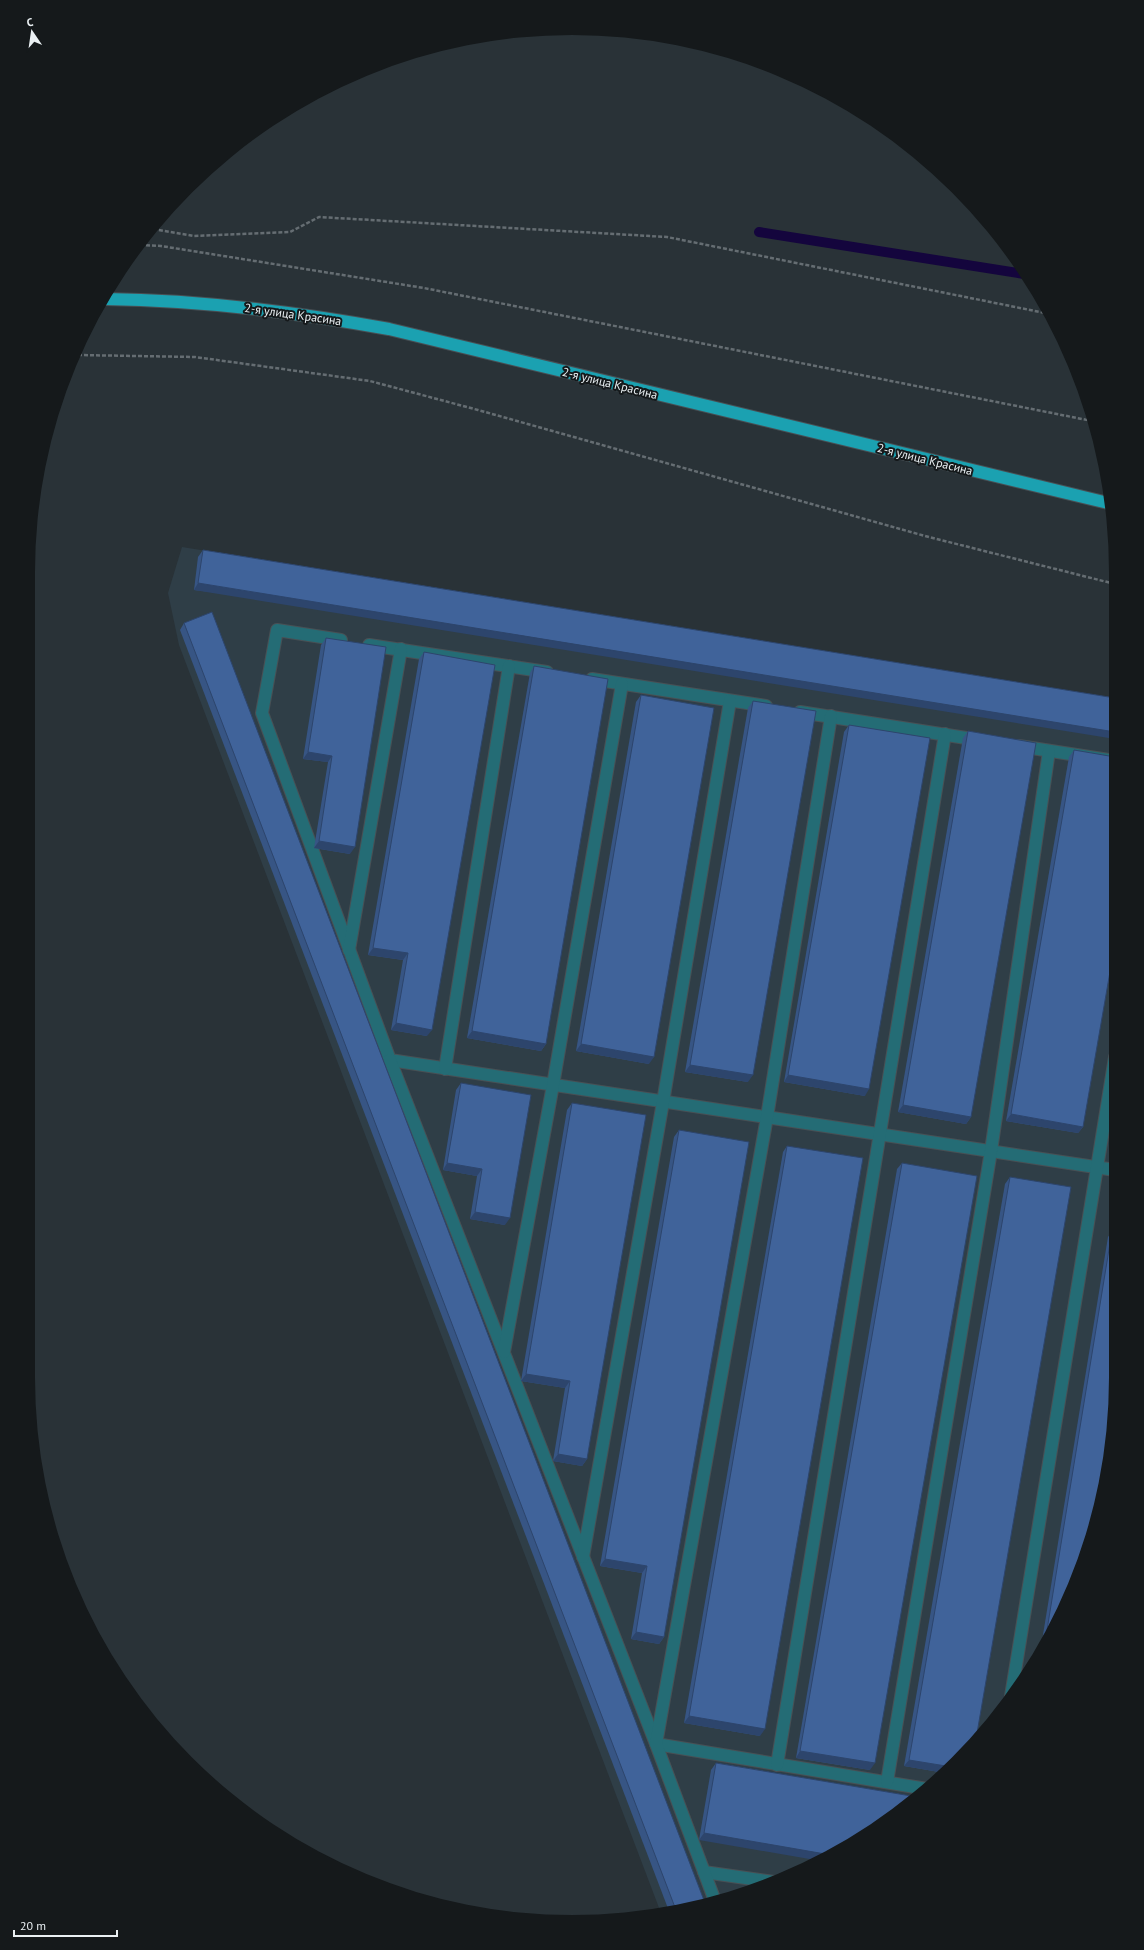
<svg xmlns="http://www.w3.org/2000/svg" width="1144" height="1950" font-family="'PT Sans',sans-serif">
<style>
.built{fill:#2f3e47}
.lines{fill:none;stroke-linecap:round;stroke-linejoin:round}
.stream{stroke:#14053d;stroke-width:10}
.minor-casing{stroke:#485055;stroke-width:14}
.major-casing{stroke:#485055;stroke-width:14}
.path{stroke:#656d72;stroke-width:2.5;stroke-dasharray:4 2;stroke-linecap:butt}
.minor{stroke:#246c75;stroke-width:12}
.major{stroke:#1ba1b1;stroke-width:12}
.wall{fill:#375584}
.shaded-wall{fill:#2d456c}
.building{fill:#40639a;stroke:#2d456c}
.labels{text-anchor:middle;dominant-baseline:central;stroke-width:4;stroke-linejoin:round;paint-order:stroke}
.street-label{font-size:12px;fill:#eaf0f3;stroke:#15191b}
</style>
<rect width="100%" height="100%" fill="#293237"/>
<path class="built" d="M 182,547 L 1115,699 L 1115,1414 L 1087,1553 L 1024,1680 L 957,1762 L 903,1810 L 813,1866 L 747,1893 L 661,1913 L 179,645 L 168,593 Z"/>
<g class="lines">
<path class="stream" d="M 759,232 L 1024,274"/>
<defs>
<g id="minor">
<path d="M 341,640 L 277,630 L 262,713 L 390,1060 L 1115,1170"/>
<path d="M 369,645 L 547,672"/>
<path d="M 592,679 L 766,706"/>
<path d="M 800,712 L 979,740"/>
<path d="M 1019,746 L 1115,761"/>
<path d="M 349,950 L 401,649"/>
<path d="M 390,1060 L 656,1744 L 927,1789"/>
<path d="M 445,1069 L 509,666"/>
<path d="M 504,1352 L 553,1085 L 622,684"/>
<path d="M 583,1557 L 663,1102 L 730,701"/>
<path d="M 1011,1696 L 1115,1057"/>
<path d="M 777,1765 L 945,734"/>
<path d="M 887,1782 L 991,1151 L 1049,751"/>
<path d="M 704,1872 L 774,1882"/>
<path d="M 715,1901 L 656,1744 L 767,1117 L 831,716"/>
</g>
<path id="major" d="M 105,299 C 201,300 295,312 389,329 L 1108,503"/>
</defs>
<use href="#minor" class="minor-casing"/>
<use href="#major" class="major-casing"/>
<g class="path">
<path d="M 153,229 L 194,236 L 290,232 L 319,217 L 667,237 L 1050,314"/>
<path d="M 140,245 L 161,246 L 424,288 L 1092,421"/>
<path d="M 78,355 L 195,357 L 370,381 L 478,410 L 925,536 L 1115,584"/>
</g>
<use href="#minor" class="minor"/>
<use href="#major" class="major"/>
</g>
<g class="wall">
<path d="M 203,550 L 1115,698 L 194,590 L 198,557 Z"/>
<path d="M 184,623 L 705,1903 L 669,1911 L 180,630 Z"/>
<path d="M 326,638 L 350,854 L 314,848 L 328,762 L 303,759 L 321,645 Z"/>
<path d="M 424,652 L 427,1036 L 391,1030 L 403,960 L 368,955 L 419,659 Z"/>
<path d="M 534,666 L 546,1044 L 541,1051 L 467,1038 L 530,673 Z"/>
<path d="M 641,695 L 649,1064 L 576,1051 L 636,702 Z"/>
<path d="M 753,701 L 748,1082 L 685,1072 L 748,708 Z"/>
<path d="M 849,725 L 865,1096 L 784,1082 L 844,732 Z"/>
<path d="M 968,731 L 971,1117 L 966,1124 L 898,1112 L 963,738 Z"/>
<path d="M 1074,750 L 1083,1127 L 1078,1133 L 1006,1121 L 1069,757 Z"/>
<path d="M 461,1083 L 505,1225 L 470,1219 L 477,1176 L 443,1170 L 456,1090 Z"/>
<path d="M 572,1103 L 587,1459 L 582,1466 L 553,1461 L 565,1388 L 521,1381 L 567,1110 Z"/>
<path d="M 679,1130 L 664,1637 L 659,1644 L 631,1639 L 642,1573 L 600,1566 L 674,1137 Z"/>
<path d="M 787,1146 L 760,1736 L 684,1723 L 783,1152 Z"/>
<path d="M 902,1163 L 870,1770 L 796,1758 L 897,1169 Z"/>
<path d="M 1010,1177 L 957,1762 L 945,1773 L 904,1766 L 1005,1184 Z"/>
<path d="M 1112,1231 L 1087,1553 L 1041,1647 L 1108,1237 Z"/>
<path d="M 716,1763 L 917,1797 L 699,1840 L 711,1770 Z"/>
</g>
<g class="shaded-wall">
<path d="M 198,583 L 1115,732 L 1115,739 L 194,590 Z"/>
<path d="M 308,752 L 332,756 L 328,762 L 303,759 Z"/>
<path d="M 319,841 L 355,847 L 350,854 L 314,848 Z"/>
<path d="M 373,948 L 408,953 L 403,960 L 368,955 Z"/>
<path d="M 396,1023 L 432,1030 L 427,1036 L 391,1030 Z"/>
<path d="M 472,1031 L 546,1044 L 541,1051 L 467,1038 Z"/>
<path d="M 581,1044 L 654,1057 L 649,1064 L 576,1051 Z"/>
<path d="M 690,1065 L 753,1075 L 748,1082 L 685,1072 Z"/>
<path d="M 788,1075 L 869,1089 L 865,1096 L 784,1082 Z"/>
<path d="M 903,1105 L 971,1117 L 966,1124 L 898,1112 Z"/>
<path d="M 1011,1114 L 1083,1127 L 1078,1133 L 1006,1121 Z"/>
<path d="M 447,1163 L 482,1169 L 477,1176 L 443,1170 Z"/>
<path d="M 475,1212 L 510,1218 L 505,1225 L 470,1219 Z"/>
<path d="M 526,1374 L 570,1381 L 565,1388 L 521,1381 Z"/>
<path d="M 558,1454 L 587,1459 L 582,1466 L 553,1461 Z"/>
<path d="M 605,1559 L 647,1566 L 642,1573 L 600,1566 Z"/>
<path d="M 636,1632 L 664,1637 L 659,1644 L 631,1639 Z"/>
<path d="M 689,1716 L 765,1729 L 760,1736 L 684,1723 Z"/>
<path d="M 800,1751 L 875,1763 L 870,1770 L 796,1758 Z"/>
<path d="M 909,1760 L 952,1767 L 945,1773 L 904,1766 Z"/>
<path d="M 704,1833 L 831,1855 L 821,1861 L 699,1840 Z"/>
</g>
<g class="building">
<path d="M 203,550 L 1115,698 L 1115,732 L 198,583 Z"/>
<path d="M 212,612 L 705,1903 L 676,1910 L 184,623 Z"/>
<path d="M 326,638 L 386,647 L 355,847 L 319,841 L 332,756 L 308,752 Z"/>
<path d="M 424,652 L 495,665 L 432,1030 L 396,1023 L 408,953 L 373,948 Z"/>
<path d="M 534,666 L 608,679 L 546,1044 L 472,1031 Z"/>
<path d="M 641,695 L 714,708 L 654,1057 L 581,1044 Z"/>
<path d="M 753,701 L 816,711 L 753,1075 L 690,1065 Z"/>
<path d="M 849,725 L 930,738 L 869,1089 L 788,1075 Z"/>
<path d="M 968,731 L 1036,743 L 971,1117 L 903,1105 Z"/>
<path d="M 1074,750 L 1115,757 L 1115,943 L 1083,1127 L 1011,1114 Z"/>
<path d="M 461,1083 L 531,1095 L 510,1218 L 475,1212 L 482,1169 L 447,1163 Z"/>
<path d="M 572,1103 L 646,1115 L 587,1459 L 558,1454 L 570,1381 L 526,1374 Z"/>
<path d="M 679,1130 L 749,1142 L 664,1637 L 636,1632 L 647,1566 L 605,1559 Z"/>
<path d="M 787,1146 L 863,1158 L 765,1729 L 689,1716 Z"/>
<path d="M 902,1163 L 977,1176 L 875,1763 L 800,1751 Z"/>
<path d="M 1010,1177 L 1071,1187 L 976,1739 L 957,1762 L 952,1767 L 909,1760 Z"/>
<path d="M 1112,1231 L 1115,1231 L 1115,1414 L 1087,1553 L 1046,1636 Z"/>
<path d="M 716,1763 L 917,1797 L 903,1810 L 831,1855 L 704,1833 Z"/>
</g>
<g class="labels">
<g class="street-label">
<text transform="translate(293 314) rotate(8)">2-я улица Красина</text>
<text transform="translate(610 383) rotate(14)">2-я улица Красина</text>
<text transform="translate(925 459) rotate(14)">2-я улица Красина</text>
</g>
</g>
<path d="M0 0H1144V1950H0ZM572 35H572A537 537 0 0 1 1109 572V1378A537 537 0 0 1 572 1915H572A537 537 0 0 1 35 1378V572A537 537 0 0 1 572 35Z" fill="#15191b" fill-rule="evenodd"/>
<g transform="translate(32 32) rotate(347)" stroke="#15191b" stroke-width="3" paint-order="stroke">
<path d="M0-3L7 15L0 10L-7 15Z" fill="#eaf0f3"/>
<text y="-6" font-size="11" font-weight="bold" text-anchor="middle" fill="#eaf0f3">С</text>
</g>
<path d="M14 1930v6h103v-6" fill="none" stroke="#eaf0f3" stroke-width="2"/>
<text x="20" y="1930" font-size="12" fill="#eaf0f3" stroke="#15191b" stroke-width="3" paint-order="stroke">20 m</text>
</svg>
